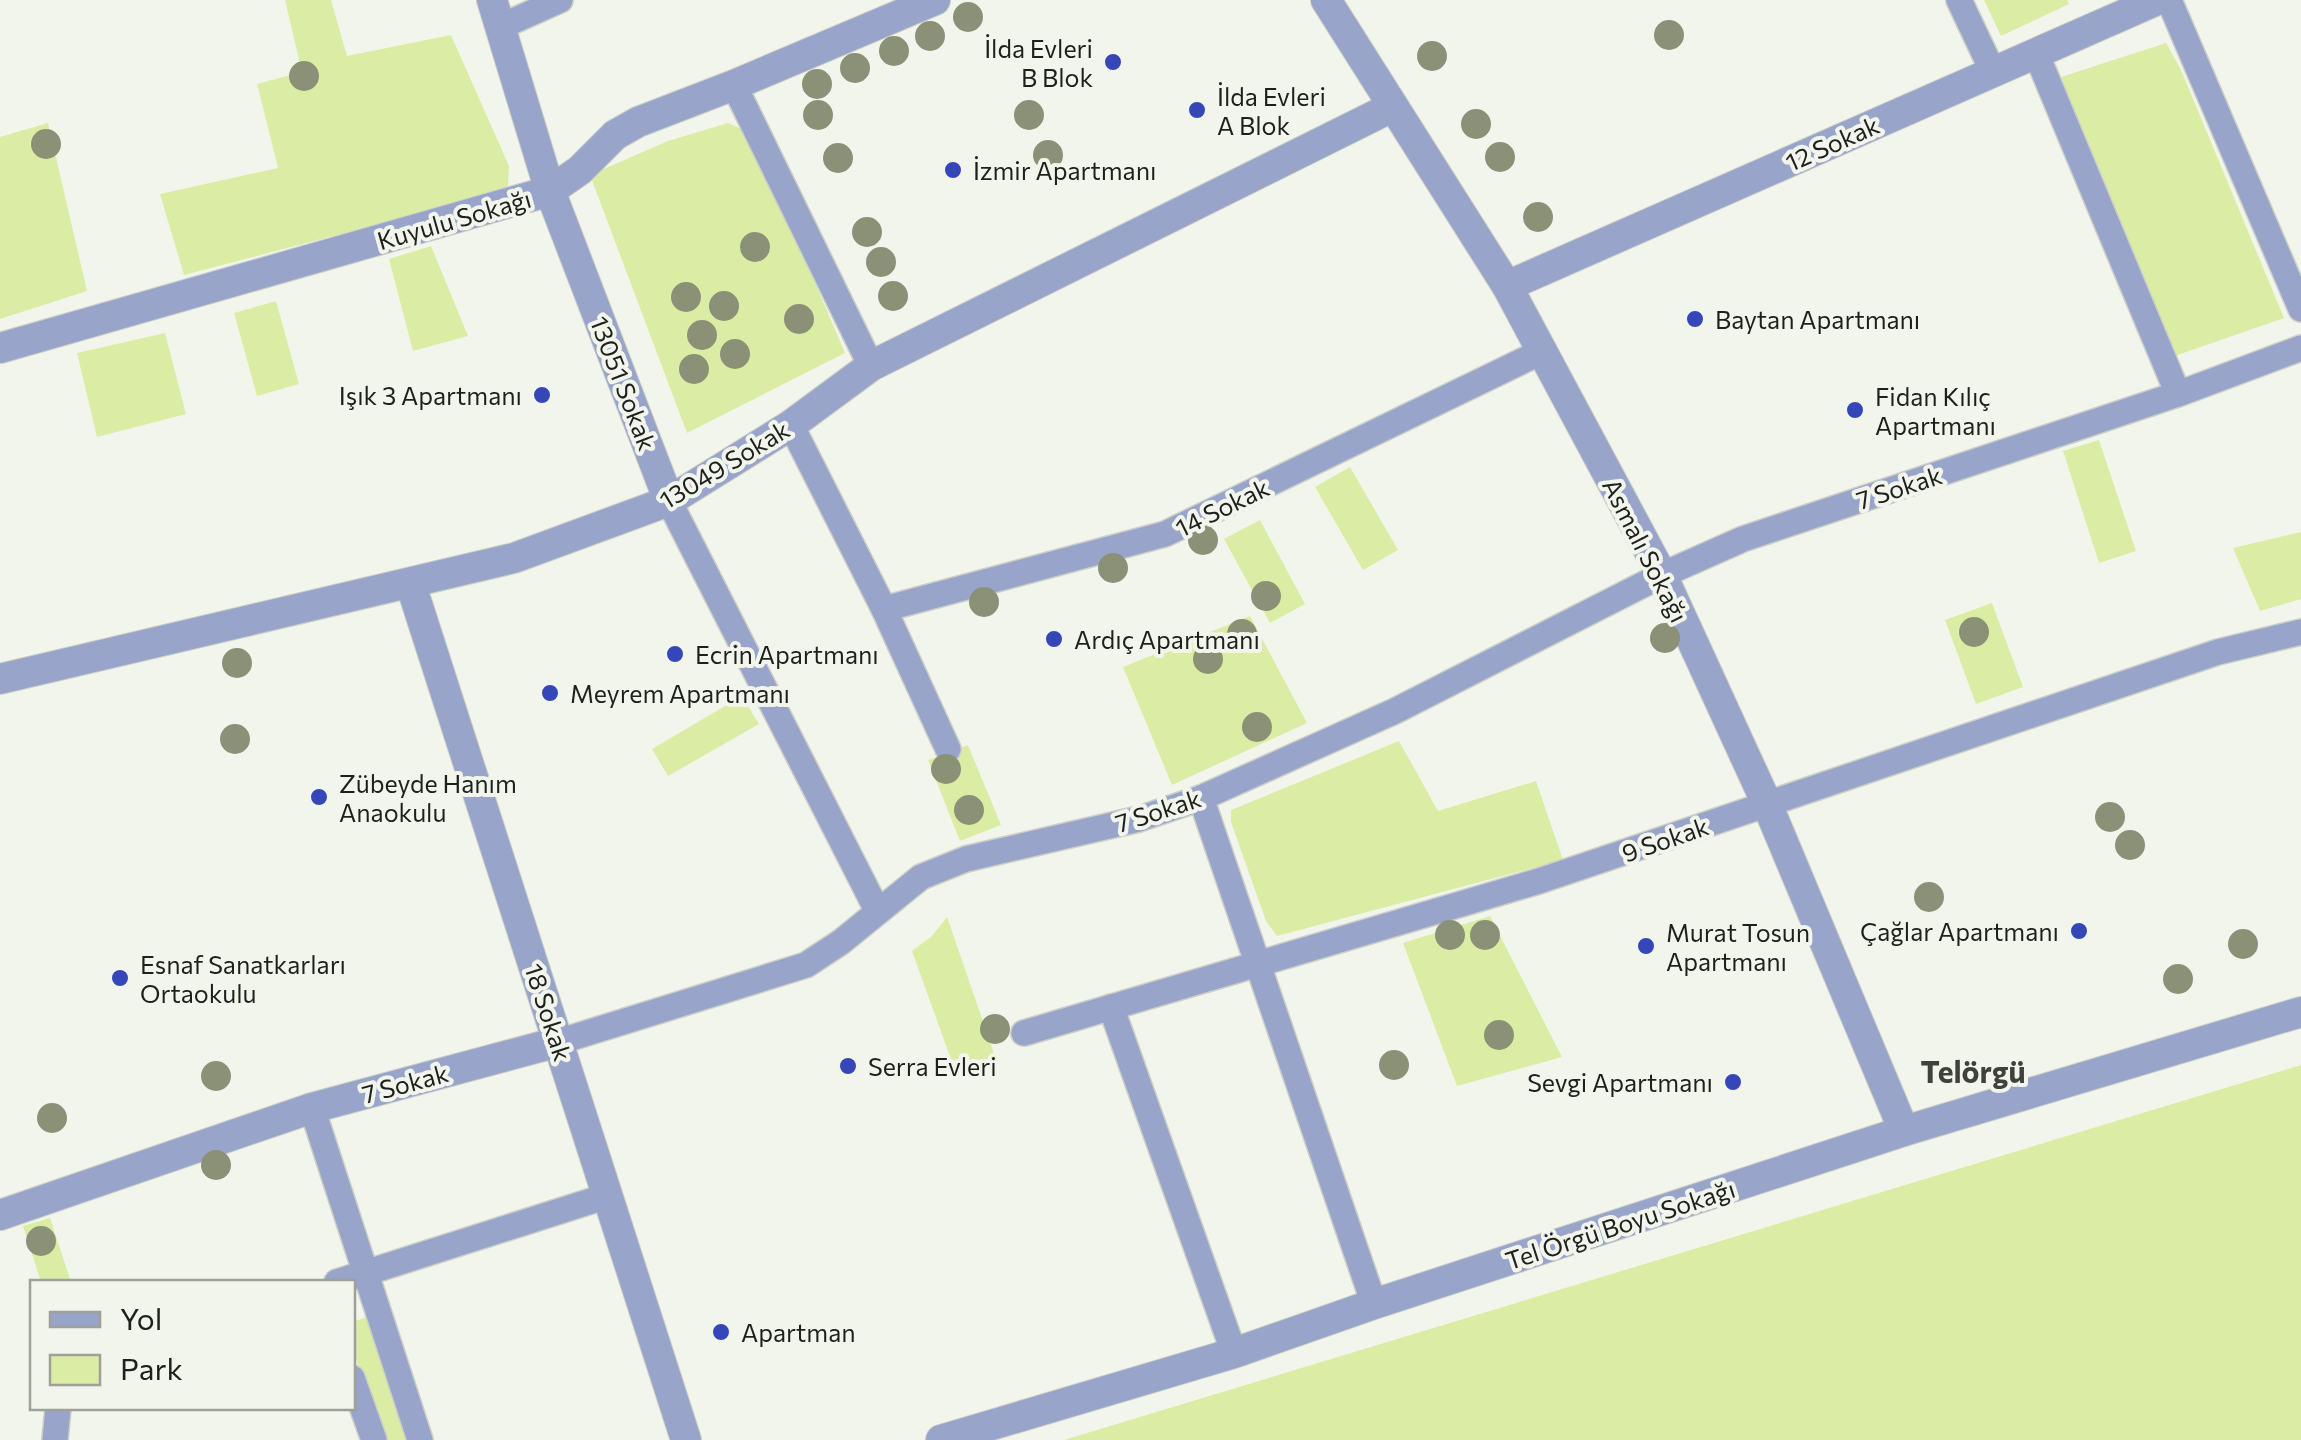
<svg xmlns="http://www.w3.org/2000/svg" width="2301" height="1440" font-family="Commissioner,sans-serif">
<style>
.green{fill:#dbeda4}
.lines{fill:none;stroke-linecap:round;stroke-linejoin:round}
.lane-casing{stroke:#cccfc7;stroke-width:28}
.street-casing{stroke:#cccfc7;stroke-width:32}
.lane{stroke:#98a4c9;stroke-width:25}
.street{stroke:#98a4c9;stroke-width:30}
.tree{fill:#8b9177}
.poi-dot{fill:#3446b8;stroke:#f2f5ec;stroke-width:4}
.labels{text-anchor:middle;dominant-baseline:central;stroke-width:8;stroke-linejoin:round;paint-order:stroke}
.poi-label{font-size:25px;fill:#1f201d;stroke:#f2f5ec;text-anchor:start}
.street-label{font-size:25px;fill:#1f201d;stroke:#f2f5ec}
.quarter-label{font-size:30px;font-weight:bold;fill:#3f413a;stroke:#f2f5ec}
</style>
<rect width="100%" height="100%" fill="#f2f5ec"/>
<g class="green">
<path d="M 285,0 L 331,0 L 347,56 L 451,35 L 509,166 L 508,186 L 490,195 L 184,275 L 160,194 L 278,168 L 257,84 L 302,72 Z"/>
<path d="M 1984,0 L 2067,0 L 2069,4 L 2001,36 Z"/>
<path d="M 2166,43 L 2181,70 L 2284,318 L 2169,358 L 2063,94 L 2061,77 Z"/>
<path d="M 48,123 L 87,291 L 0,319 L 0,137 Z"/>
<path d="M 728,123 L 751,133 L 845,353 L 687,433 L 590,175 L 668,141 Z"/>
<path d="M 431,246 L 468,336 L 413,351 L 389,259 Z"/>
<path d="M 276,301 L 299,384 L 257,396 L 234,313 Z"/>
<path d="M 165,333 L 186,414 L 97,437 L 77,353 Z"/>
<path d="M 2099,440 L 2136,551 L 2099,563 L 2063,451 Z"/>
<path d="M 1350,467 L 1398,550 L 1363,570 L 1315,487 Z"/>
<path d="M 1260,520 L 1305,604 L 1270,623 L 1224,539 Z"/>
<path d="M 2301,532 L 2301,599 L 2260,611 L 2233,548 Z"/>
<path d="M 1992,603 L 2023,687 L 1976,704 L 1945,620 Z"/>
<path d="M 1250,616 L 1307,723 L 1172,785 L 1123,667 Z"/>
<path d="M 742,696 L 759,724 L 668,776 L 652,749 Z"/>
<path d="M 1399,741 L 1438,811 L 1536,781 L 1563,860 L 1277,936 L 1266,921 L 1231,822 L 1231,810 Z"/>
<path d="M 968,745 L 1001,825 L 960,841 L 928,760 Z"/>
<path d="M 1490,916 L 1562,1057 L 1457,1086 L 1403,943 Z"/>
<path d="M 947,917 L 998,1065 L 958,1079 L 912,951 L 932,936 Z"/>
<path d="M 2301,1065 L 2301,1440 L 1064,1440 Z"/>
<path d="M 50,1218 L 71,1282 L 41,1282 L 23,1226 Z"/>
<path d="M 367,1317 L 409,1440 L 383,1440 L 353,1350 L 352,1322 Z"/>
</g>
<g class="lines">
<defs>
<g id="lane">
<path d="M 1959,0 L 1993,72"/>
<path d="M 2169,0 L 2301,309"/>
<path d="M 500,27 L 560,0"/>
<path d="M 2036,53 L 2178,394"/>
<path d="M 734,85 L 871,366"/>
<path d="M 791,425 L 884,609 L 948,749"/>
<path d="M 669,501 L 877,910"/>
<path d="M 884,609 L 1165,534 L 1541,352"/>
<path d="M 1201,798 L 1374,1304"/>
<path d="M 1111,1007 L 1234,1353"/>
<path d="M 1024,1033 L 1539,881 L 2218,652 L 2301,632"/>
<path d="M 558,1042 L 806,965 L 841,942 L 921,877 L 966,859 L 1139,819 L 1201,798 L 1395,711 L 1662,575 L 1743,539 L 2178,394 L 2301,348"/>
<path d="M 312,1108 L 420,1440"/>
<path d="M 337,1282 L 607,1196"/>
<path d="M 352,1378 L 374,1440"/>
<path d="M 55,1440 L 58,1408"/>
</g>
<g id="street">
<path d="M 492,0 L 550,191 L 669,501"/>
<path d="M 1326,0 L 1507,286 L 1662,575 L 1767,804 L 1904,1131"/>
<path d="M 1507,286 L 2157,0"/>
<path d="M 0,348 L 550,191 L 580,170 L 615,135 L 638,122 L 734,85 L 935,0"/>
<path d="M 411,585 L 686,1440"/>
<path d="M 0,679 L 514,558 L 669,501 L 791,425 L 871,366 L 1392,107"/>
<path d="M 0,1215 L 312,1108 L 558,1042"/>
<path d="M 941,1440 L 1234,1353 L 1374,1304 L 1904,1131 L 2301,1012"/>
</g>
</defs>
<use href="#lane" class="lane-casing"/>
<use href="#street" class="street-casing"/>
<use href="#lane" class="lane"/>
<use href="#street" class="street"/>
</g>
<g class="tree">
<circle cx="968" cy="17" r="15"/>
<circle cx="1669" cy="35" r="15"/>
<circle cx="930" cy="36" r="15"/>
<circle cx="894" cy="51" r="15"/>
<circle cx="1432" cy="56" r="15"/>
<circle cx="855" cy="68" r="15"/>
<circle cx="304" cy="76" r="15"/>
<circle cx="817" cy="84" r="15"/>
<circle cx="818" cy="115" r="15"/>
<circle cx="1029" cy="115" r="15"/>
<circle cx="1476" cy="124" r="15"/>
<circle cx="46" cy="144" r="15"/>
<circle cx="1048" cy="155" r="15"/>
<circle cx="1500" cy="157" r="15"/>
<circle cx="838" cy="158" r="15"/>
<circle cx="1538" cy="217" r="15"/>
<circle cx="867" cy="232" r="15"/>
<circle cx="755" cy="247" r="15"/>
<circle cx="881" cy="262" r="15"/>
<circle cx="893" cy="296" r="15"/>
<circle cx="686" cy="297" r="15"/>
<circle cx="724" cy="306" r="15"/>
<circle cx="799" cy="319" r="15"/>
<circle cx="702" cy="335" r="15"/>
<circle cx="735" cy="354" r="15"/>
<circle cx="694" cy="369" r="15"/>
<circle cx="1203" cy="540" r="15"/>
<circle cx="1113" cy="568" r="15"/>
<circle cx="1266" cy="596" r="15"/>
<circle cx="984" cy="602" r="15"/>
<circle cx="1974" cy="632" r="15"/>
<circle cx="1242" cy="634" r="15"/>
<circle cx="1665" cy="638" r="15"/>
<circle cx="1208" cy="659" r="15"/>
<circle cx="237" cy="663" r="15"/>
<circle cx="1257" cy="727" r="15"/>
<circle cx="235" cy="739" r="15"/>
<circle cx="946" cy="769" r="15"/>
<circle cx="969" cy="810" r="15"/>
<circle cx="2110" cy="817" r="15"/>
<circle cx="2130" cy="845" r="15"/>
<circle cx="1929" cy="897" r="15"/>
<circle cx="1450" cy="935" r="15"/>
<circle cx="1485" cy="935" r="15"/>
<circle cx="2243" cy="944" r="15"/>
<circle cx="2178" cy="979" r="15"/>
<circle cx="995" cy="1029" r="15"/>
<circle cx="1499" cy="1035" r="15"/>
<circle cx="1394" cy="1065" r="15"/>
<circle cx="216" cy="1076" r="15"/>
<circle cx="52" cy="1118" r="15"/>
<circle cx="216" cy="1165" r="15"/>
<circle cx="41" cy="1241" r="15"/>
</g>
<g class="poi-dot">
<circle cx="1113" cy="62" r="10"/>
<circle cx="1197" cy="110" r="10"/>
<circle cx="953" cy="170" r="10"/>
<circle cx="1695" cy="319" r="10"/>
<circle cx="542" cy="395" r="10"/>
<circle cx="1855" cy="410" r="10"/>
<circle cx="1054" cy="639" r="10"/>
<circle cx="675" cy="654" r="10"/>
<circle cx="550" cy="693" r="10"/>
<circle cx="319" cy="797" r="10"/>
<circle cx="2079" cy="931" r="10"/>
<circle cx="1646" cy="946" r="10"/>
<circle cx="120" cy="978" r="10"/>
<circle cx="848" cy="1066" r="10"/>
<circle cx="1733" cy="1082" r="10"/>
<circle cx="721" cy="1332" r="10"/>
</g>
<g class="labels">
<g class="poi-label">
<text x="1093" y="48" text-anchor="end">İlda Evleri<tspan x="1093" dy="29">B Blok</tspan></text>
<text x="1217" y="96">İlda Evleri<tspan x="1217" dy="29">A Blok</tspan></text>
<text x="973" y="170">İzmir Apartmanı</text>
<text x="1715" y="319">Baytan Apartmanı</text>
<text x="522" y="395" text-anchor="end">Işık 3 Apartmanı</text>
<text x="1875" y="396">Fidan Kılıç<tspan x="1875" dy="29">Apartmanı</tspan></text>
<text x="1074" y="639">Ardıç Apartmanı</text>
<text x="695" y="654">Ecrin Apartmanı</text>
<text x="570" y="693">Meyrem Apartmanı</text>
<text x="339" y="783">Zübeyde Hanım<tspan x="339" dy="29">Anaokulu</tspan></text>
<text x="2059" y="931" text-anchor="end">Çağlar Apartmanı</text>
<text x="1666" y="932">Murat Tosun<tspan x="1666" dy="29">Apartmanı</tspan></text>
<text x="140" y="964">Esnaf Sanatkarları<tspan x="140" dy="29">Ortaokulu</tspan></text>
<text x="868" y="1066">Serra Evleri</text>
<text x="1713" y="1082" text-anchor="end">Sevgi Apartmanı</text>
<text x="741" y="1332">Apartman</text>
</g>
<g class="street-label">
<text transform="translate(1832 143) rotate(-24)">12 Sokak</text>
<text transform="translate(454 219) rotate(-16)">Kuyulu Sokağı</text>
<text transform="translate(624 383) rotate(69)">13051 Sokak</text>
<text transform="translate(724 464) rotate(-31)">13049 Sokak</text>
<text transform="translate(1899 487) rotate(-18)">7 Sokak</text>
<text transform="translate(1222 507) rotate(-26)">14 Sokak</text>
<text transform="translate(1646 550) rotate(63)">Asmalı Sokağı</text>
<text transform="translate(1158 810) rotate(-18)">7 Sokak</text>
<text transform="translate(1665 839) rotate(-19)">9 Sokak</text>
<text transform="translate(549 1012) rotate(72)">18 Sokak</text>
<text transform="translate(405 1083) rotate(-15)">7 Sokak</text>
<text transform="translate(1620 1224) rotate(-18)">Tel Örgü Boyu Sokağı</text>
</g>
<g class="quarter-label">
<text x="1973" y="1070">Telörgü</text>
</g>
</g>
<rect x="30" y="1280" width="325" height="130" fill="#f2f5ec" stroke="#9ea099" stroke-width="2.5"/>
<rect x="50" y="1312" width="50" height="15" fill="#98a4c9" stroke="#9ea099" stroke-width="2.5"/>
<text x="120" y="1330" font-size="30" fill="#1f201d">Yol</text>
<rect x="50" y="1355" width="50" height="30" fill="#dbeda4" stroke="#9ea099" stroke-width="2.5"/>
<text x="120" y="1380" font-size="30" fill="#1f201d">Park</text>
</svg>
